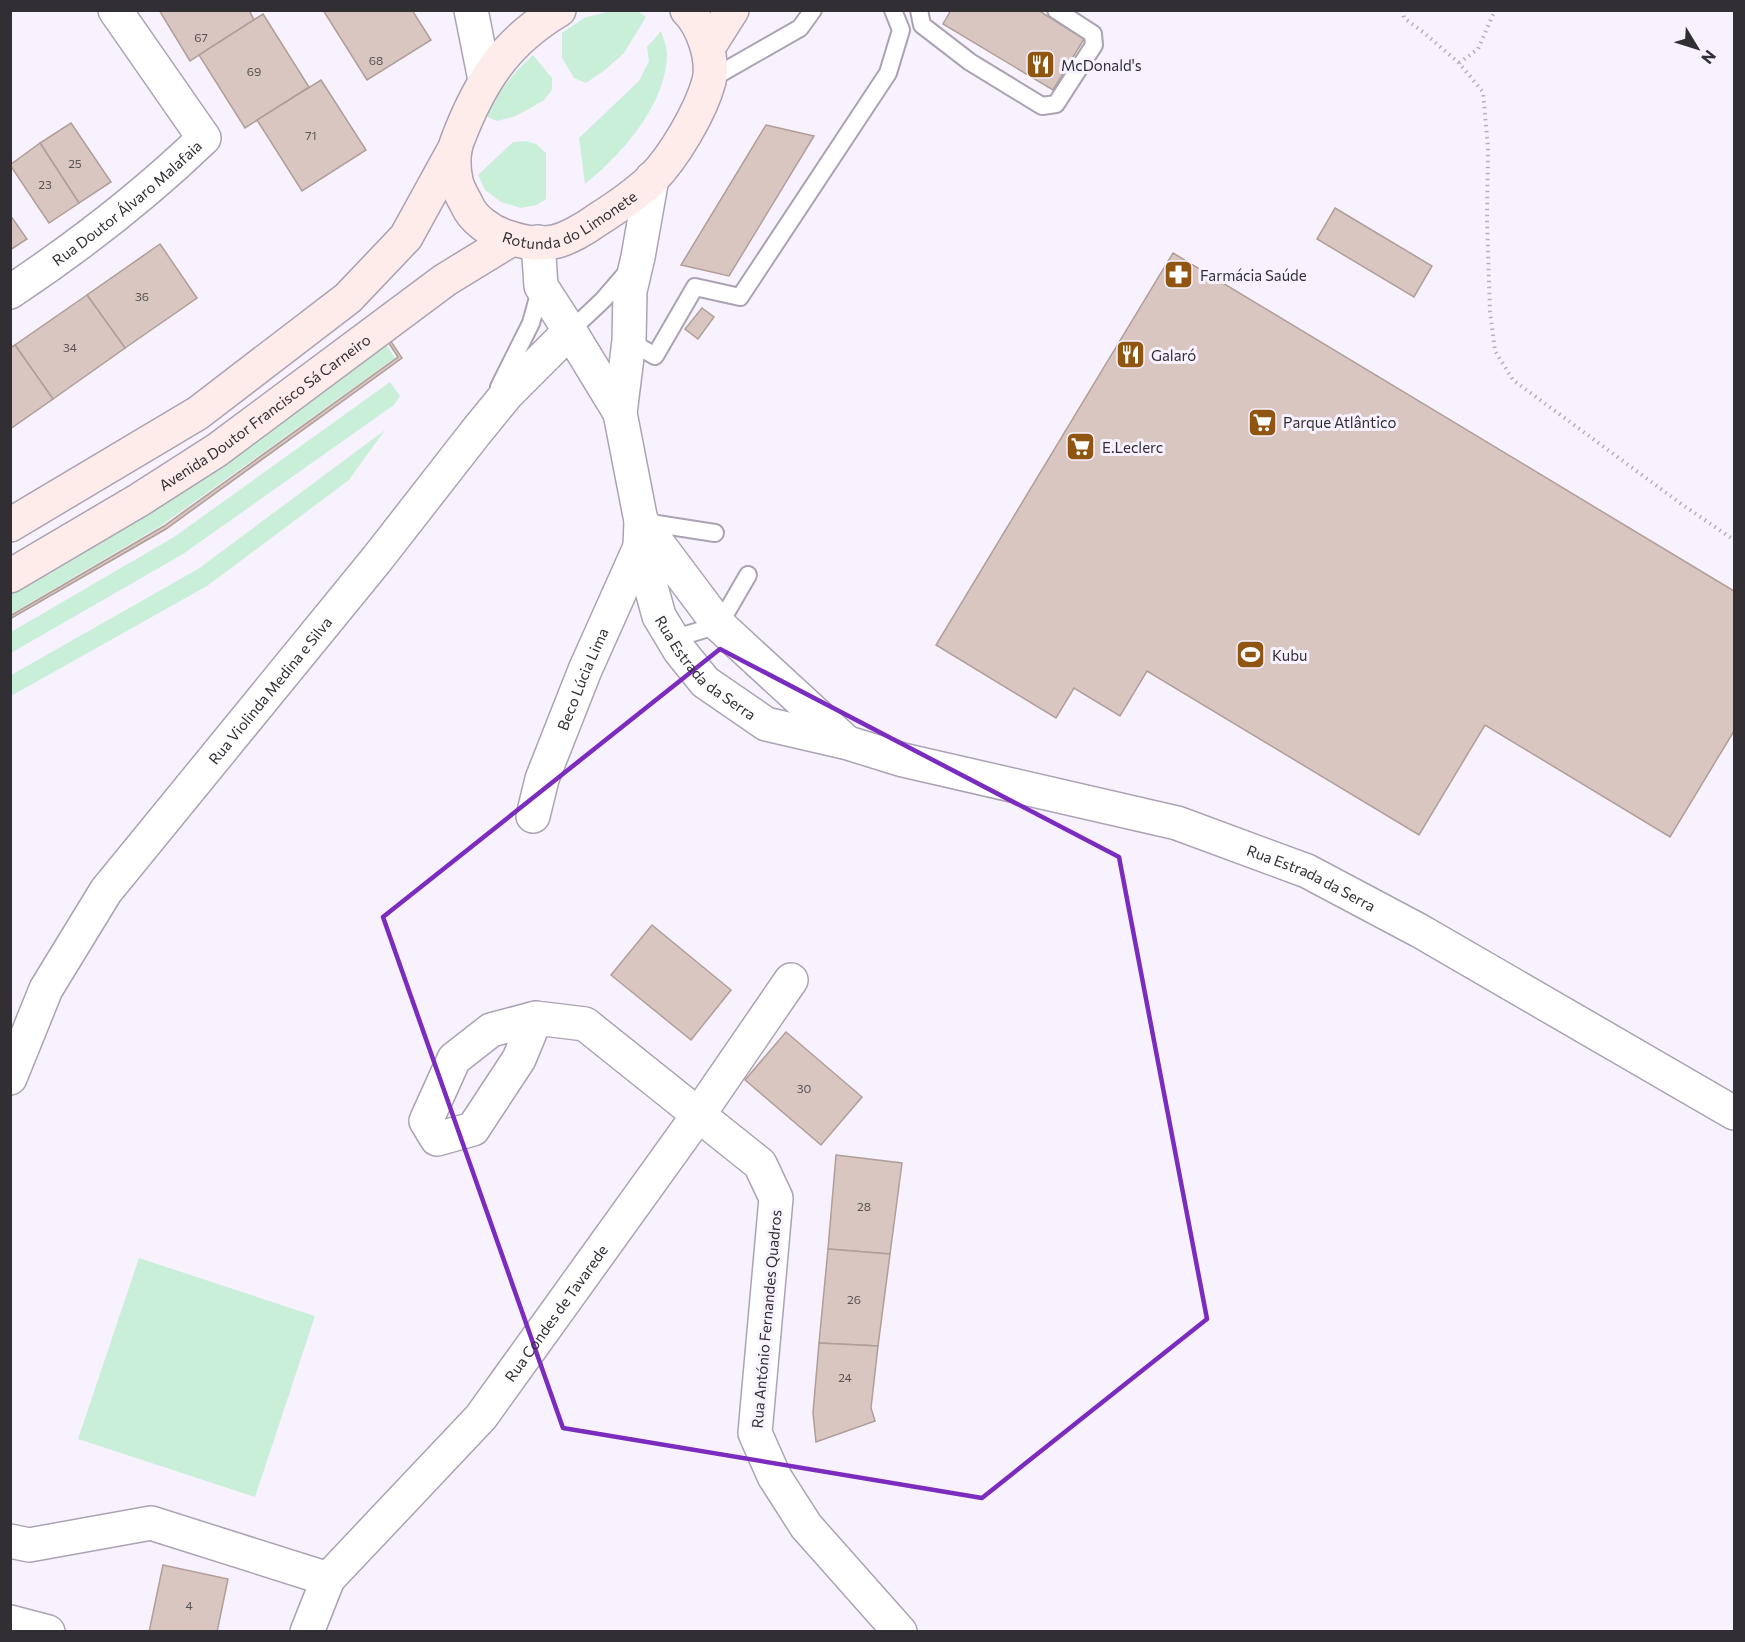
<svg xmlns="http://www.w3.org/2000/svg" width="1745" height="1642" font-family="Commissioner,sans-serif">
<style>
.green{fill:#caefd9}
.building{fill:#d9c6c0;stroke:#b09e98;stroke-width:1.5}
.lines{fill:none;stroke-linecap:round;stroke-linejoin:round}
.service-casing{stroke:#aba3b3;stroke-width:20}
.minor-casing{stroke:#aba3b3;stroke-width:36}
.tertiary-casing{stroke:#aba3b3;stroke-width:36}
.secondary-casing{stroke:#aba3b3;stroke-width:36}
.path{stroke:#b5b0ba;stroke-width:4;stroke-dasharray:1.5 4.5;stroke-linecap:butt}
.service{stroke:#fff;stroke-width:16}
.minor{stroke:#fff;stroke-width:33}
.tertiary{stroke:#fff;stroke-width:33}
.secondary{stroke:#feecea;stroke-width:33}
.marked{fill:none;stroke:#7b2cbf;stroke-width:4.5;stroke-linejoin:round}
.labels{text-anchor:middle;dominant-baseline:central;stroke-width:6;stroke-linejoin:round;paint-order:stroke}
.number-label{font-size:12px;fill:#5b5457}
.poi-label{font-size:15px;fill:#312e34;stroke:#f8f2ff;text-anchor:start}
.street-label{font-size:15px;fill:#312e34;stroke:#f8f2ff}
</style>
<rect width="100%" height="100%" fill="#f8f2ff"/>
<g class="green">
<path d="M 614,10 L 639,12 L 646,17 L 624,53 L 605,70 L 586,83 L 574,78 L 562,58 L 562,33 L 584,18 Z"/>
<path d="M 661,31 C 663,38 667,46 667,54 C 667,103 622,155 585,184 L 579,138 L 639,81 L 649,61 L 647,47 Z"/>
<path d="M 533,55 L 552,78 L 552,90 L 544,100 L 529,109 L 513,117 L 497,121 L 487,117 C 498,90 512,75 533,55 Z"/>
<path d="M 526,141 L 536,144 L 546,153 L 546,199 L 537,205 L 521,208 L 501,202 L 485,190 L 478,175 L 513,142 Z"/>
<path d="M 384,341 L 395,358 L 162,525 L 11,614 L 10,589 Z"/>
<path d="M 390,382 L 400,396 L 394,405 L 183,554 L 11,653 L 11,632 L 174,537 Z"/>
<path d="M 385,430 L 349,480 L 207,586 L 11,696 L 11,675 L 198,569 Z"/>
<path d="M 139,1258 L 315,1316 L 255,1497 L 78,1439 Z"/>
</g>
<g class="building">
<path d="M 159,10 L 249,10 L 254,20 L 190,61 Z"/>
<path d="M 323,10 L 412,10 L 431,40 L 367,80 Z"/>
<path d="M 951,10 L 1038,10 L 1084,39 L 1053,90 L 943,24 Z"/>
<path d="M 263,14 L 309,87 L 245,128 L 199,55 Z"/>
<path d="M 321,80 L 366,150 L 302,191 L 257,120 Z"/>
<path d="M 71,123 L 111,182 L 79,203 L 40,143 Z"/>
<path d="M 766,125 L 814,136 L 729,276 L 681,265 Z"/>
<path d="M 40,143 L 79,203 L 49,223 L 10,165 Z"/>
<path d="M 1335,208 L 1432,266 L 1414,297 L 1317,239 Z"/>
<path d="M 10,215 L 27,239 L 10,250 Z"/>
<path d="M 160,244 L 197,298 L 125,348 L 87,295 Z"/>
<path d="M 1173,253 L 1734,591 L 1734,731 L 1670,837 L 1485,725 L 1419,835 L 1147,671 L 1120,716 L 1074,688 L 1056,718 L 936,645 Z"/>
<path d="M 87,295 L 125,348 L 53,399 L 15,345 Z"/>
<path d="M 702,308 L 714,317 L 698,339 L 685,329 Z"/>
<path d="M 390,340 L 402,358 L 166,529 L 10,619 L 10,616 L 164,526 L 398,357 L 388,342 Z"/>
<path d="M 15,345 L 53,399 L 10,429 L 10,348 Z"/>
<path d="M 652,925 L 731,990 L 691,1040 L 611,975 Z"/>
<path d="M 786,1032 L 862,1097 L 821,1145 L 745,1080 Z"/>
<path d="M 836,1155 L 902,1163 L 890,1254 L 828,1249 Z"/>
<path d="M 828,1249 L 890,1254 L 878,1346 L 819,1343 Z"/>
<path d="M 819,1343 L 878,1346 L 871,1408 L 875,1421 L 816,1442 L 813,1413 Z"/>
<path d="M 163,1565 L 228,1579 L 217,1632 L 149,1632 Z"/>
</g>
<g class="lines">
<defs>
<g id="service">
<path d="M 919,10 L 922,25 L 970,62 L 1042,106 L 1056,104 L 1094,45 L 1093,34 L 1056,10"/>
<path d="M 709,80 L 800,28 L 813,10"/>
<path d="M 570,331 L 603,300 L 628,271"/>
<path d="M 629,341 L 655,356 L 695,287 L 740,297 L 888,73 L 901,30 L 893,10"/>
<path d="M 499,387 L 531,323 L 541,287"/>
<path d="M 644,522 L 715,533"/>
<path d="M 672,639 L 719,625 L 748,575"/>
</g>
<g id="minor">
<path d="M 471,10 L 485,80"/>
<path id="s1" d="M 10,292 C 79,246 145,195 204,138 L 115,10"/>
<path id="s2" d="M 533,816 L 542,779 L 585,670 L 640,547"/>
<path d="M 536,1018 L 519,1059 L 473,1129 L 437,1139 L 426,1121 L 454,1059 L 491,1030 L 536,1018 L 585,1024 L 760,1164 L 776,1198 L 755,1433 L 774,1476 L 806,1526 L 900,1632"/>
<path id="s3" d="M 10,1078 L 46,989 L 106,891 L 377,559 L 476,432 L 507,394 L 570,331"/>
<path d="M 10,1541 L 29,1545 L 151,1523 L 328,1579"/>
<path d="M 10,1622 L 48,1632"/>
<path id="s4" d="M 307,1632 L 328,1579 L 481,1417 L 699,1114 L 791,980"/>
</g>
<g id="tertiary">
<path id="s5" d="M 652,178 L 638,257 L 630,291 L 629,341 L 620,413 L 641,521 L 640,547 L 659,616 L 680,651 L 705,682 L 766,724 L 848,743 L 903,760 L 1177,823 L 1307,871 L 1420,931 L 1734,1113"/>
<path d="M 538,242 L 541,286 L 570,331 L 620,413"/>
<path d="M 641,521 L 719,625 L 845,741"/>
</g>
<g id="secondary">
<path id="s6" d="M 559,10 C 505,42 480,82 458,139 C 453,151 453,168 456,180 C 457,188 463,197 467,205 C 473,219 490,231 504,236 C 522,242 534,245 553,242 C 566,240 586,228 597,220 C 616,208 635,195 652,179 C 674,157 701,111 709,81 C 714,59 703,26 687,10"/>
<path d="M 708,48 L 732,10"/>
<path d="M 10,525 L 198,413 L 348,298 L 406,237 L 455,148"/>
<path id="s7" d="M 10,576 L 139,500 L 217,450 L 445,280 L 512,239"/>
</g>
</defs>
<use href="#service" class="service-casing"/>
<use href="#minor" class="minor-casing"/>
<use href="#tertiary" class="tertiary-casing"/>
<use href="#secondary" class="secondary-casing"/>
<g class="path">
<path d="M 1402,10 L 1404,18 L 1423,32 L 1459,63 L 1483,92 L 1488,148 L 1487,221 L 1490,311 L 1495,351 L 1513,380 L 1680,503 L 1734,540"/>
<path d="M 1459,63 L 1478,49 L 1495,10"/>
</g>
<use href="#service" class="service"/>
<use href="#minor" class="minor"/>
<use href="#tertiary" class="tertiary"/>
<use href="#secondary" class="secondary"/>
</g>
<path class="marked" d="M 720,649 L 1119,857 L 1207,1319 L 982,1498 L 563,1428 L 383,917 Z"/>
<defs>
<symbol id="restaurant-square" viewBox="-11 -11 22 22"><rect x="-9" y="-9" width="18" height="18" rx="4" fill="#8f5511" stroke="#f8f2ff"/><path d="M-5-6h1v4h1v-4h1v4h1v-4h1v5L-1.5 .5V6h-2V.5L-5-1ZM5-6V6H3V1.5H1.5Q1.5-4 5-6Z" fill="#fff"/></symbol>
<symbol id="pharmacy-square" viewBox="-11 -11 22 22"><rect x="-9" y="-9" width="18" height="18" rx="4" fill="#8f5511" stroke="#f8f2ff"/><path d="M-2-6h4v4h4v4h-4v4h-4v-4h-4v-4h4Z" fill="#fff"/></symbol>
<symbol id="supermarket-square" viewBox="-11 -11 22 22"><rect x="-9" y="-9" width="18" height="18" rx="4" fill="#8f5511" stroke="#f8f2ff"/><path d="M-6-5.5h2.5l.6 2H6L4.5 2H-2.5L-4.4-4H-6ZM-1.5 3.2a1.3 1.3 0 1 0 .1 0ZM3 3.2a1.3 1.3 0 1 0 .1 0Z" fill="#fff"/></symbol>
<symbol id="stadium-square" viewBox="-11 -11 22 22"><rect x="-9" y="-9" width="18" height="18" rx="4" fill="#8f5511" stroke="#f8f2ff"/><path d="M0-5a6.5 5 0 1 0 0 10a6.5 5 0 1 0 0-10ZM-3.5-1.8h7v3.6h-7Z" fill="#fff"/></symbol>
</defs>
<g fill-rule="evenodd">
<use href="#restaurant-square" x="1024" y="48" width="33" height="33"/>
<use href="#pharmacy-square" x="1162" y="258" width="33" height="33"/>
<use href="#restaurant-square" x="1114" y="338" width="33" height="33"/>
<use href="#supermarket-square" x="1246" y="406" width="33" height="33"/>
<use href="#supermarket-square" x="1064" y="430" width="33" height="33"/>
<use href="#stadium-square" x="1234" y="638" width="33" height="33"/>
</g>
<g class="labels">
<g class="number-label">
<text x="201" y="37">67</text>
<text x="376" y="60">68</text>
<text x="254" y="71">69</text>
<text x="311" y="135">71</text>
<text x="75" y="163">25</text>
<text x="45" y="184">23</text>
<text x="142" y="296">36</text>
<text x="70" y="347">34</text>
<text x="804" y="1088">30</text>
<text x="864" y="1206">28</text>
<text x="854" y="1299">26</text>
<text x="845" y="1377">24</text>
<text x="189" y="1605">4</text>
</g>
<g class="poi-label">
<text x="1061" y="65">McDonald's</text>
<text x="1200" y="275">Farmácia Saúde</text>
<text x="1151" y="355">Galaró</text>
<text x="1283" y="422">Parque Atlântico</text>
<text x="1102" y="447">E.Leclerc</text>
<text x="1272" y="655">Kubu</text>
</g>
<g class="street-label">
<text stroke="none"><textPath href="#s1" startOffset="147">Rua Doutor Álvaro Malafaia</textPath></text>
<text stroke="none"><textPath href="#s6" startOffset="358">Rotunda do Limonete</textPath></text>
<text stroke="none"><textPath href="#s7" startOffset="303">Avenida Doutor Francisco Sá Carneiro</textPath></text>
<text stroke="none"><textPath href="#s5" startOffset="516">Rua Estrada da Serra</textPath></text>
<text stroke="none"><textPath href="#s2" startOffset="146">Beco Lúcia Lima</textPath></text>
<text stroke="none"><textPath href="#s3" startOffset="470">Rua Violinda Medina e Silva</textPath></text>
<text stroke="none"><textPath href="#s5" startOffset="1168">Rua Estrada da Serra</textPath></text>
<text stroke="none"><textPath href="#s4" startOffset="408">Rua Condes de Tavarede</textPath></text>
<text transform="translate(766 1319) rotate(-85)">Rua António Fernandes Quadros</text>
</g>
</g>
<rect width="1745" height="1642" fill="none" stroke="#312e34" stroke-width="24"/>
<g transform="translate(1697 48) rotate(128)" stroke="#f8f2ff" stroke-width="4.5" paint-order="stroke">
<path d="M0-4.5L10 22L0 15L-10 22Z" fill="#312e34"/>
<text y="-9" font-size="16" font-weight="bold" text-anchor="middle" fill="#312e34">N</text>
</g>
</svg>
